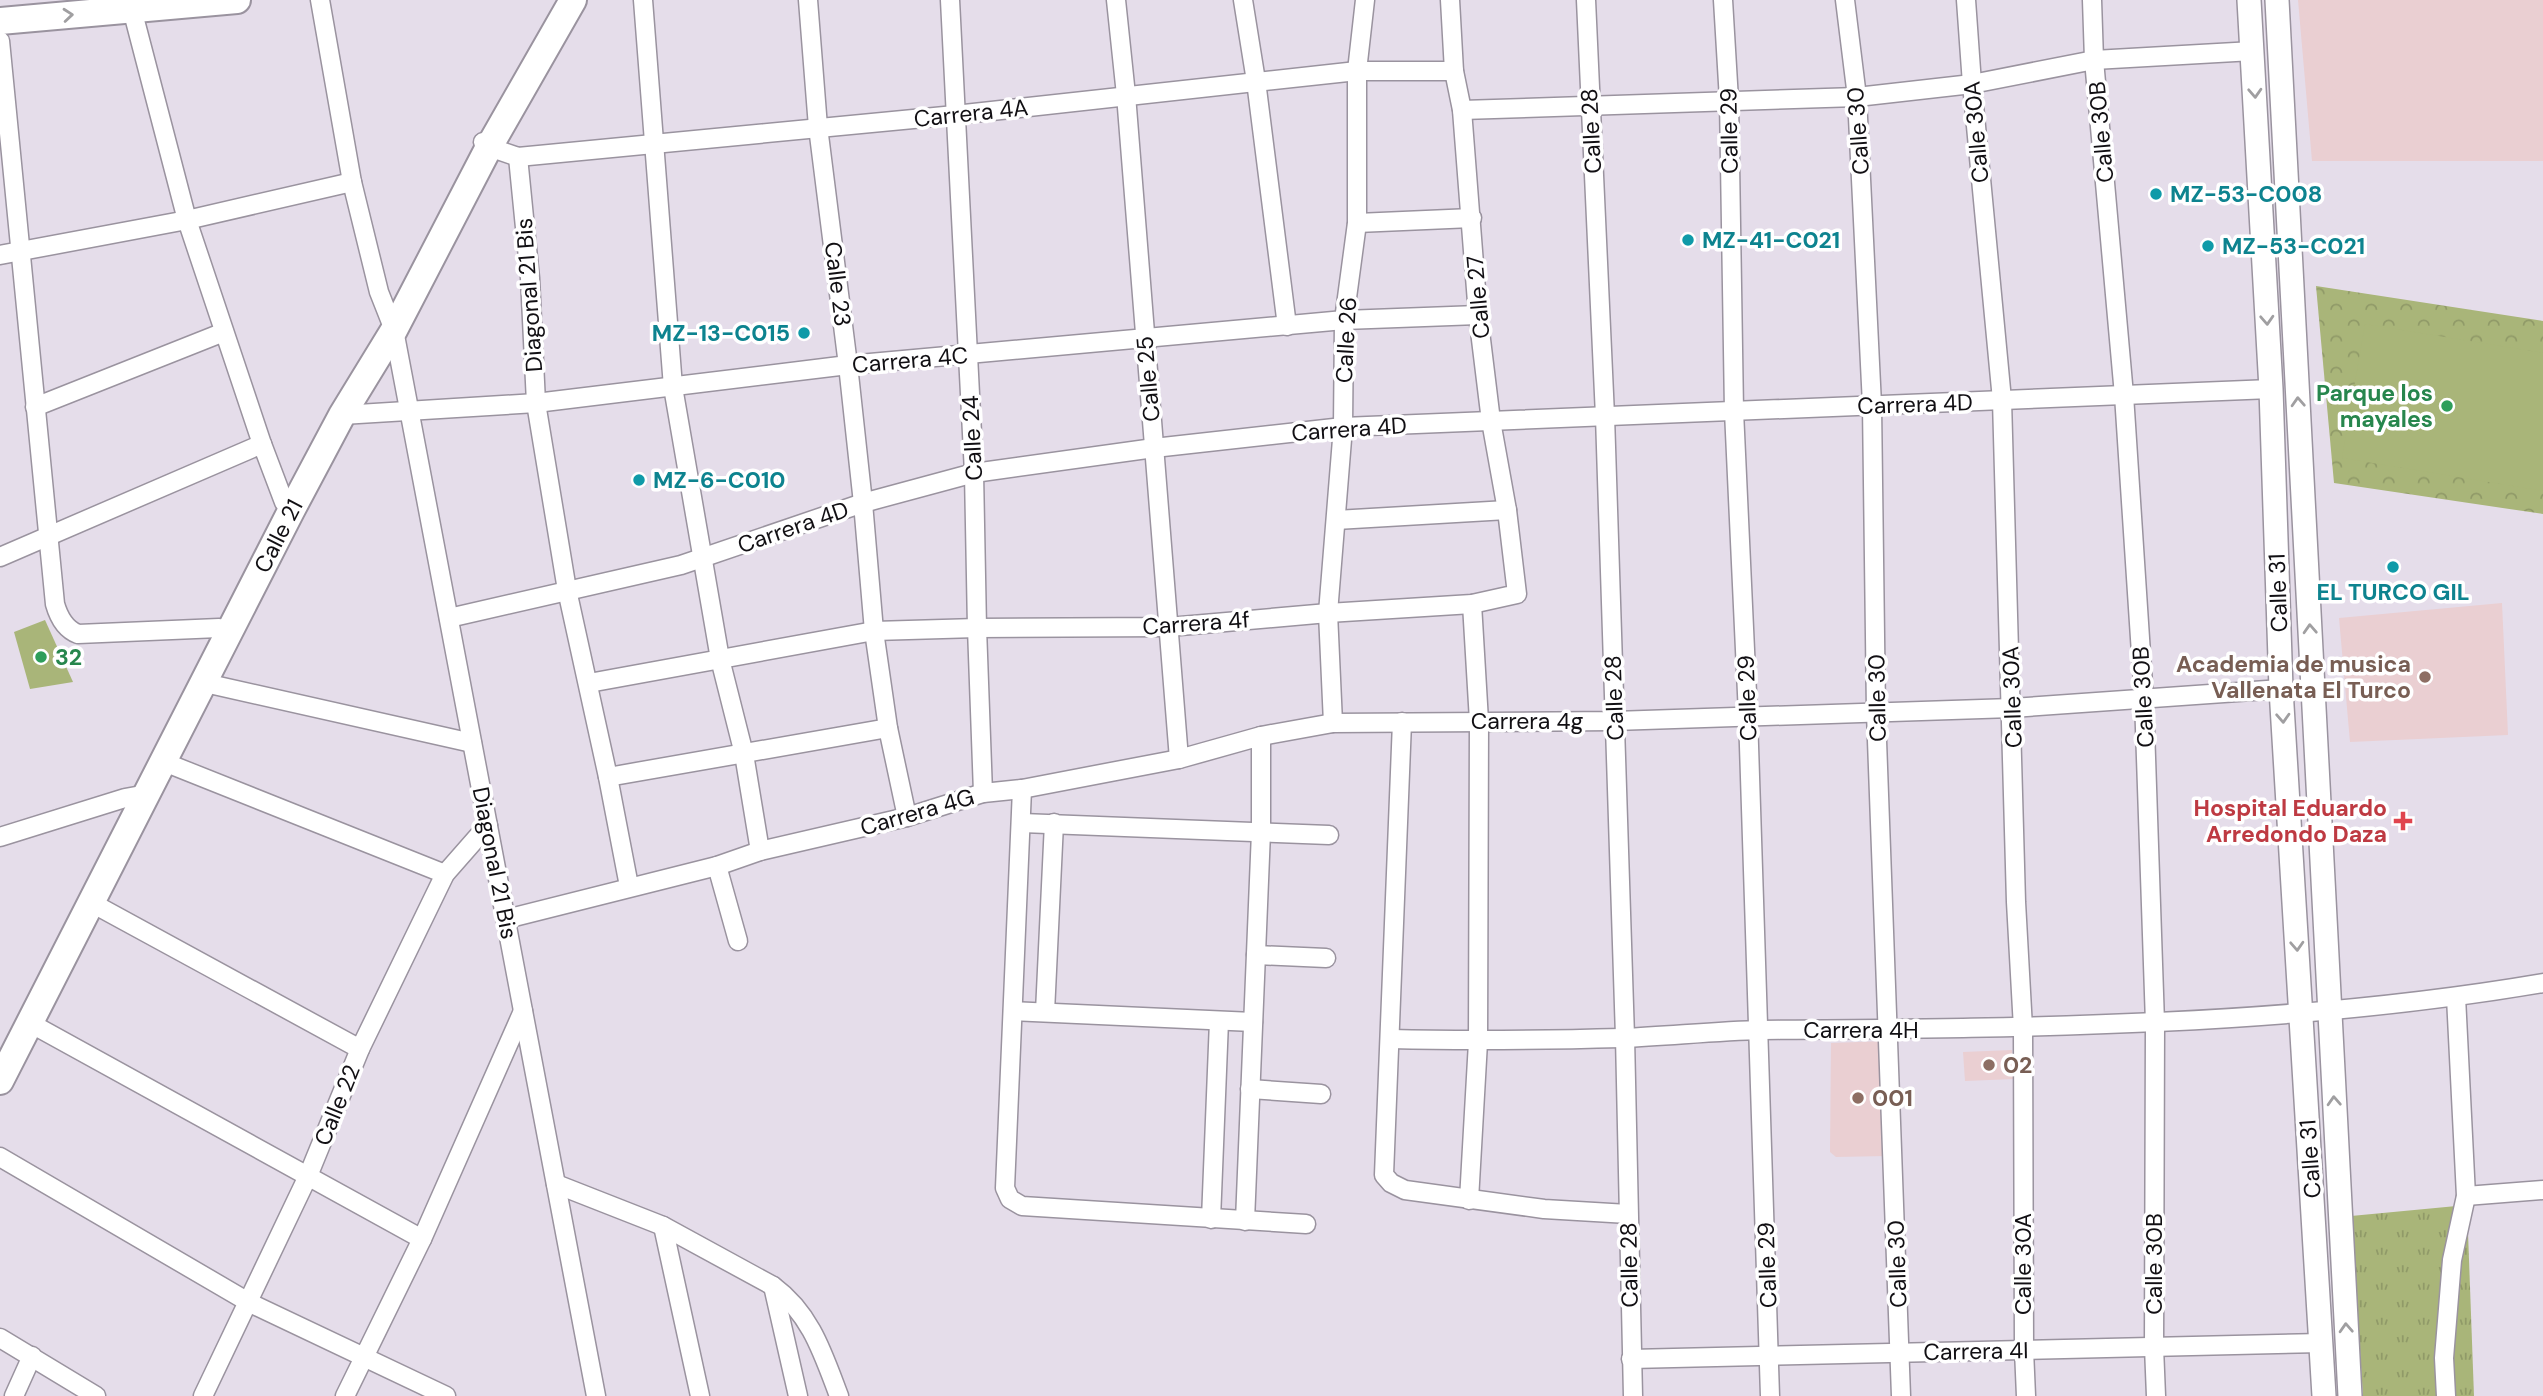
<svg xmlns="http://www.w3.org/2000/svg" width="2543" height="1396" font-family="'DM Sans',sans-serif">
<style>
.education{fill:#eacfd2}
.grass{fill:url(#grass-tufts)}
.park{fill:url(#park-crowns)}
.garden{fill:#a9b579}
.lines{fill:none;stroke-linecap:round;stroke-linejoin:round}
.minor-casing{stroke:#9a939f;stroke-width:21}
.tertiary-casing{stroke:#9a939f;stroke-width:26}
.secondary-casing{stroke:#9a939f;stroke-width:30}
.minor{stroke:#fff;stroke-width:18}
.tertiary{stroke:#fff;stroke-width:23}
.secondary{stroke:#fff;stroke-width:26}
.oneway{stroke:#a09fa1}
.culture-dot{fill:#0f9aa8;stroke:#fff;stroke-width:2.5}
.leisure-dot{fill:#2e9e5b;stroke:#fff;stroke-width:2.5}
.education-dot{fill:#8d6e63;stroke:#fff;stroke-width:2.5}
.health-dot{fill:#e0444e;stroke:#fff;stroke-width:2.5}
.labels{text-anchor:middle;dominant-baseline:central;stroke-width:7;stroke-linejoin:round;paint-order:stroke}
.street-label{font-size:23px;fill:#110f13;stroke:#fff}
.culture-label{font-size:23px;font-weight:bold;fill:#0d838f;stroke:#fff;text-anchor:start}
.leisure-label{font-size:23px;font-weight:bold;fill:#27864d;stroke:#fff;text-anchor:end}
.education-label{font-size:23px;font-weight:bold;fill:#785e54;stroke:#fff;text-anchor:start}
.health-label{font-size:23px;font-weight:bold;fill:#be3a42;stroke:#fff;text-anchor:end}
</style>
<defs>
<pattern id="grass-tufts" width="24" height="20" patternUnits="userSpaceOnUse" patternTransform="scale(1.75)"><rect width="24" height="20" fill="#a9b579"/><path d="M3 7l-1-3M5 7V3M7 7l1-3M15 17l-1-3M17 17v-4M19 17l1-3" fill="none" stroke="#909a68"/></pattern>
<pattern id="park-crowns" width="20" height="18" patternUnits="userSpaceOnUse" patternTransform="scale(1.75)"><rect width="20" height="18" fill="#a9b579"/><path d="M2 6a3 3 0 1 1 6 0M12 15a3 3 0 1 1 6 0" fill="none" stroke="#909a68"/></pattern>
</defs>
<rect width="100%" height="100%" fill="#e5ddea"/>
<g class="education">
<path d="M 2298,0 L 2543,0 L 2543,161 L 2312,161 Z"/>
<path d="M 2502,603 L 2508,735 L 2350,742 L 2339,618 Z"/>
<path d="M 1885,1041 L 1887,1156 L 1836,1157 L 1830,1152 L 1831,1043 Z"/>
<path d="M 2012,1050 L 2014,1079 L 1965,1081 L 1963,1052 Z"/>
</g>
<path class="grass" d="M 2467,1205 L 2474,1396 L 2363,1396 L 2351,1216 Z"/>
<path class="park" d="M 2316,286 L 2543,321 L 2543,514 L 2334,483 Z"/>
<g class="garden">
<path d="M 2365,324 L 2543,353 L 2543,491 L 2342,458 Z"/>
<path d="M 45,620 L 73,682 L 30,689 L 14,632 Z"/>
</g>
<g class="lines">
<defs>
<g id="minor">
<path d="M 320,0 L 352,182 L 379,292 L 394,330 L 596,1396"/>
<path d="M 643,0 L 673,387 L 720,659 L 744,754 L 760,851"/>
<path d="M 808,0 L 818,127 L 848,365 L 863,503 L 874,631 L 888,728 L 907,817"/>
<path d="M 950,0 L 974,473 L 977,628 L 983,793"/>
<path d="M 1116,0 L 1126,95 L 1179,759"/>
<path d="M 1243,0 L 1256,81 L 1287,326"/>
<path d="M 1586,0 L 1605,416 L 1625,1037 L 1633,1396"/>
<path d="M 1723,0 L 1729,100 L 1734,411 L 1748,715 L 1770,1396"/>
<path d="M 1845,0 L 1857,97 L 1872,405 L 1876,713 L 1901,1396"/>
<path d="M 1966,0 L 1972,84 L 2002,400 L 2016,902 L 2023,1028 L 2024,1350 L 2026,1396"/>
<path d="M 2092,0 L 2094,60 L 2124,395 L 2144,699 L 2155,1023 L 2154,1347 L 2156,1396"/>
<path d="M 132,9 L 187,220 L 262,444 L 284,502 L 291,511"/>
<path d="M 0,41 L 55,604 C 59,618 65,629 78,634 L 219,628"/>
<path d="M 1462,110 L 1857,97 L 1972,84 L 2094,60 L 2253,51"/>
<path d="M 483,142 L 489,147 L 518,157 L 955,115 L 1357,71 L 1454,71"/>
<path d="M 518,157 L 530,278 L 536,403 L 567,590 L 608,777 L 629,886"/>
<path d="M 1357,223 L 1472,218"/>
<path d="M 0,255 L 187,220 L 352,182"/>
<path d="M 35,407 L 224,332"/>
<path d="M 342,415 L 536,403 L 848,365 L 1344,320 L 1478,315"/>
<path d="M 1336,520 L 1507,510"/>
<path d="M 0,557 L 262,444"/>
<path d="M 449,618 L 681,565 L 863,503 L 974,473 L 1154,448 L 1343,427 L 2271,389"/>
<path d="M 205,683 L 472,743"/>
<path d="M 589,683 L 874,631 L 977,628 L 1169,627 L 1328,613 L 1472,604 L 1517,594 L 1507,510 L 1491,421 L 1478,315 L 1462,110 L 1454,71 L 1450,0"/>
<path d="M 1402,722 L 1384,1175 L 1391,1183 L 1405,1190 L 1544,1209 L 1628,1214"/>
<path d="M 1333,723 L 1328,613 L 1343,427 L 1344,320 L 1357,223 L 1357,71 L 1365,0"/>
<path d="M 164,762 L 445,874"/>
<path d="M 608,777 L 888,728"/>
<path d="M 1022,789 L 1005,1188 L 1010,1199 L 1022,1206 L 1306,1224"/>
<path d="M 1022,823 L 1329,835"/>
<path d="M 0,837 L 125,798 L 147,794"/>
<path d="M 717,866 L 738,941"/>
<path d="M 90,902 L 360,1049"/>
<path d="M 506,919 L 717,866 L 760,851 L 907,817 L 983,793 L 1022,789 L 1179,759 L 1261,736 L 1333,723 L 1614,721 L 2012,708 L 2281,689"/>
<path d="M 1256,955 L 1326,958"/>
<path d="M 1013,1011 L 1253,1022"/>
<path d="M 1045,1012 L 1054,823"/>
<path d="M 30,1023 L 422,1239"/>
<path d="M 1391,1039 C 1469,1041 1546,1040 1623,1038 C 1670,1036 1716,1031 1762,1030 C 2023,1028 2285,1027 2543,983"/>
<path d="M 1250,1089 L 1321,1094"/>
<path d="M 0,1157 L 250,1303 L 446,1396"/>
<path d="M 556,1184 L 663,1226 L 773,1286 C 811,1314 823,1354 839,1396"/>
<path d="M 2466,1196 L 2543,1190"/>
<path d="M 1469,1200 L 1478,1042 L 1479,721 L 1472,604"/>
<path d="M 1211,1219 L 1219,1021"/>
<path d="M 1245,1221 L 1261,832 L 1261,736"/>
<path d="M 663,1226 L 700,1396"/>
<path d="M 773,1286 L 798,1396"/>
<path d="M 0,1338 L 96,1396"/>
<path d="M 1631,1359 L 2322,1343"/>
<path d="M 14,1396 L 32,1356"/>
<path d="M 203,1396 L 308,1176 L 360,1049 L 445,874 L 488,825"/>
<path d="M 345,1396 L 422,1239 L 523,1011"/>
<path d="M 2446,1396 L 2444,1358 L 2452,1260 L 2466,1196 L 2456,997"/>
</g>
<g id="tertiary">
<path d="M 2249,0 L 2271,389 L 2281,689 L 2324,1396"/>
<path d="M 2277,0 L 2350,1396"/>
</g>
<g id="secondary">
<path d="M 0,21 L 237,0"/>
<path id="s1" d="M 0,1081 L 291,511 L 342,415 L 394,330 L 489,147 L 573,0"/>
</g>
</defs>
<use href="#minor" class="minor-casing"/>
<use href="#tertiary" class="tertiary-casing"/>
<use href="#secondary" class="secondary-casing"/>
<use href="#minor" class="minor"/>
<use href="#tertiary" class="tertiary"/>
<use href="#secondary" class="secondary"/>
</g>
<defs><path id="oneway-chevron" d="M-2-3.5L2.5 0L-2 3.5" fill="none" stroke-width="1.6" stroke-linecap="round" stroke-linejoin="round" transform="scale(1.75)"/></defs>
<g class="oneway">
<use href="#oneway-chevron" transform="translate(68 15) rotate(-5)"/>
<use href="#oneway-chevron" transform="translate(2255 93) rotate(87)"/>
<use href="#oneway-chevron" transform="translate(2267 320) rotate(87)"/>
<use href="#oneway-chevron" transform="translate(2298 402) rotate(-93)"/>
<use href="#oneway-chevron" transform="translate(2310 629) rotate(-93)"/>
<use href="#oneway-chevron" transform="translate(2283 718) rotate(87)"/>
<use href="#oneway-chevron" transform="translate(2297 946) rotate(87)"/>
<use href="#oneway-chevron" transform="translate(2334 1101) rotate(-93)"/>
<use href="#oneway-chevron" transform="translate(2346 1328) rotate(-93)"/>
</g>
<g class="culture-dot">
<circle cx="2156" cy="194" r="7"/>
<circle cx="1688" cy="240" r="7"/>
<circle cx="2208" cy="246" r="7"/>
<circle cx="804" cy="333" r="7"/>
<circle cx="639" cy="480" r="7"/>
<circle cx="2393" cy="567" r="7"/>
</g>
<g class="leisure-dot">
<circle cx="2447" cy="406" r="7"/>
<circle cx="41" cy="657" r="7"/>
</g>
<g class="education-dot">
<circle cx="2425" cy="677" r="7"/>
<circle cx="1989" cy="1065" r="7"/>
<circle cx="1858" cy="1098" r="7"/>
</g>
<path class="health-dot" d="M2399.5 810.5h7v7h7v7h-7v7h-7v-7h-7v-7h7z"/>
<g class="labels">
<g class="street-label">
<text transform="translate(971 113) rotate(-6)">Carrera 4A</text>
<text transform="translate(1591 131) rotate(-93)">Calle 28</text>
<text transform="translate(1729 131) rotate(-91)">Calle 29</text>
<text transform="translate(1858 131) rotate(-94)">Calle 30</text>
<text transform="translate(1976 132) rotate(-95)">Calle 30A</text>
<text transform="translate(2101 132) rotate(-95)">Calle 30B</text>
<text transform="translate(838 284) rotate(83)">Calle 23</text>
<text transform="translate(529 295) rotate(-94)">Diagonal 21 Bis</text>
<text transform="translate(1478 297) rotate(-95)">Calle 27</text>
<text transform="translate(1346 340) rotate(-87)">Calle 26</text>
<text transform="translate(910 360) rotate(-5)">Carrera 4C</text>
<text transform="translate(1148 379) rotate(-95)">Calle 25</text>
<text transform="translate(1915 404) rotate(-2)">Carrera 4D</text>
<text transform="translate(1349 429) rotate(-4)">Carrera 4D</text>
<text transform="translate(972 438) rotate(-93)">Calle 24</text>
<text transform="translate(793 527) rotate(-19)">Carrera 4D</text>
<text stroke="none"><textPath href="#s1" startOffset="612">Calle 21</textPath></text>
<text transform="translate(2278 593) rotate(-92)">Calle 31</text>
<text transform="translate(1196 623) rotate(-4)">Carrera 4f</text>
<text transform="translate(2012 697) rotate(-92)">Calle 30A</text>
<text transform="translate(2143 697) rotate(-93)">Calle 30B</text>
<text transform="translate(1614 698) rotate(-92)">Calle 28</text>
<text transform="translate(1747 698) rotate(-92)">Calle 29</text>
<text transform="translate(1877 698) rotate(-91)">Calle 30</text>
<text x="1527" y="721">Carrera 4g</text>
<text transform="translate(917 812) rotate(-16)">Carrera 4G</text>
<text transform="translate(495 863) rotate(79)">Diagonal 21 Bis</text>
<text x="1861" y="1030">Carrera 4H</text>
<text transform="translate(337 1105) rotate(-68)">Calle 22</text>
<text transform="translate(2310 1159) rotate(-94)">Calle 31</text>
<text transform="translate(1897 1264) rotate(-92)">Calle 30</text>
<text transform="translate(2023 1264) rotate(-90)">Calle 30A</text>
<text transform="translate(2154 1264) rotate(-90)">Calle 30B</text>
<text transform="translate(1629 1265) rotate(-91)">Calle 28</text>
<text transform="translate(1767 1265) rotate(-92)">Calle 29</text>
<text transform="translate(1976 1351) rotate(-1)">Carrera 4I</text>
</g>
<g class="culture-label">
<text x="2170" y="194">MZ-53-C008</text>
<text x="1702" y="240">MZ-41-C021</text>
<text x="2222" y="246">MZ-53-C021</text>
<text x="790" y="333" text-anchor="end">MZ-13-C015</text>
<text x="653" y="480">MZ-6-C010</text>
<text x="2393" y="592" text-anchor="middle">EL TURCO GIL</text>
</g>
<g class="leisure-label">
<text x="2433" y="393">Parque los<tspan x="2433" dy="26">mayales</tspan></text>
<text x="55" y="657" text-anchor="start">32</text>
</g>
<g class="education-label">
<text x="2411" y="664" text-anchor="end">Academia de musica<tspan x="2411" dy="26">Vallenata El Turco</tspan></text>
<text x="2003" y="1065">02</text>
<text x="1872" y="1098">001</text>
</g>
<g class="health-label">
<text x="2387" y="808">Hospital Eduardo<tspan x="2387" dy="26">Arredondo Daza</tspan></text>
</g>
</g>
</svg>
